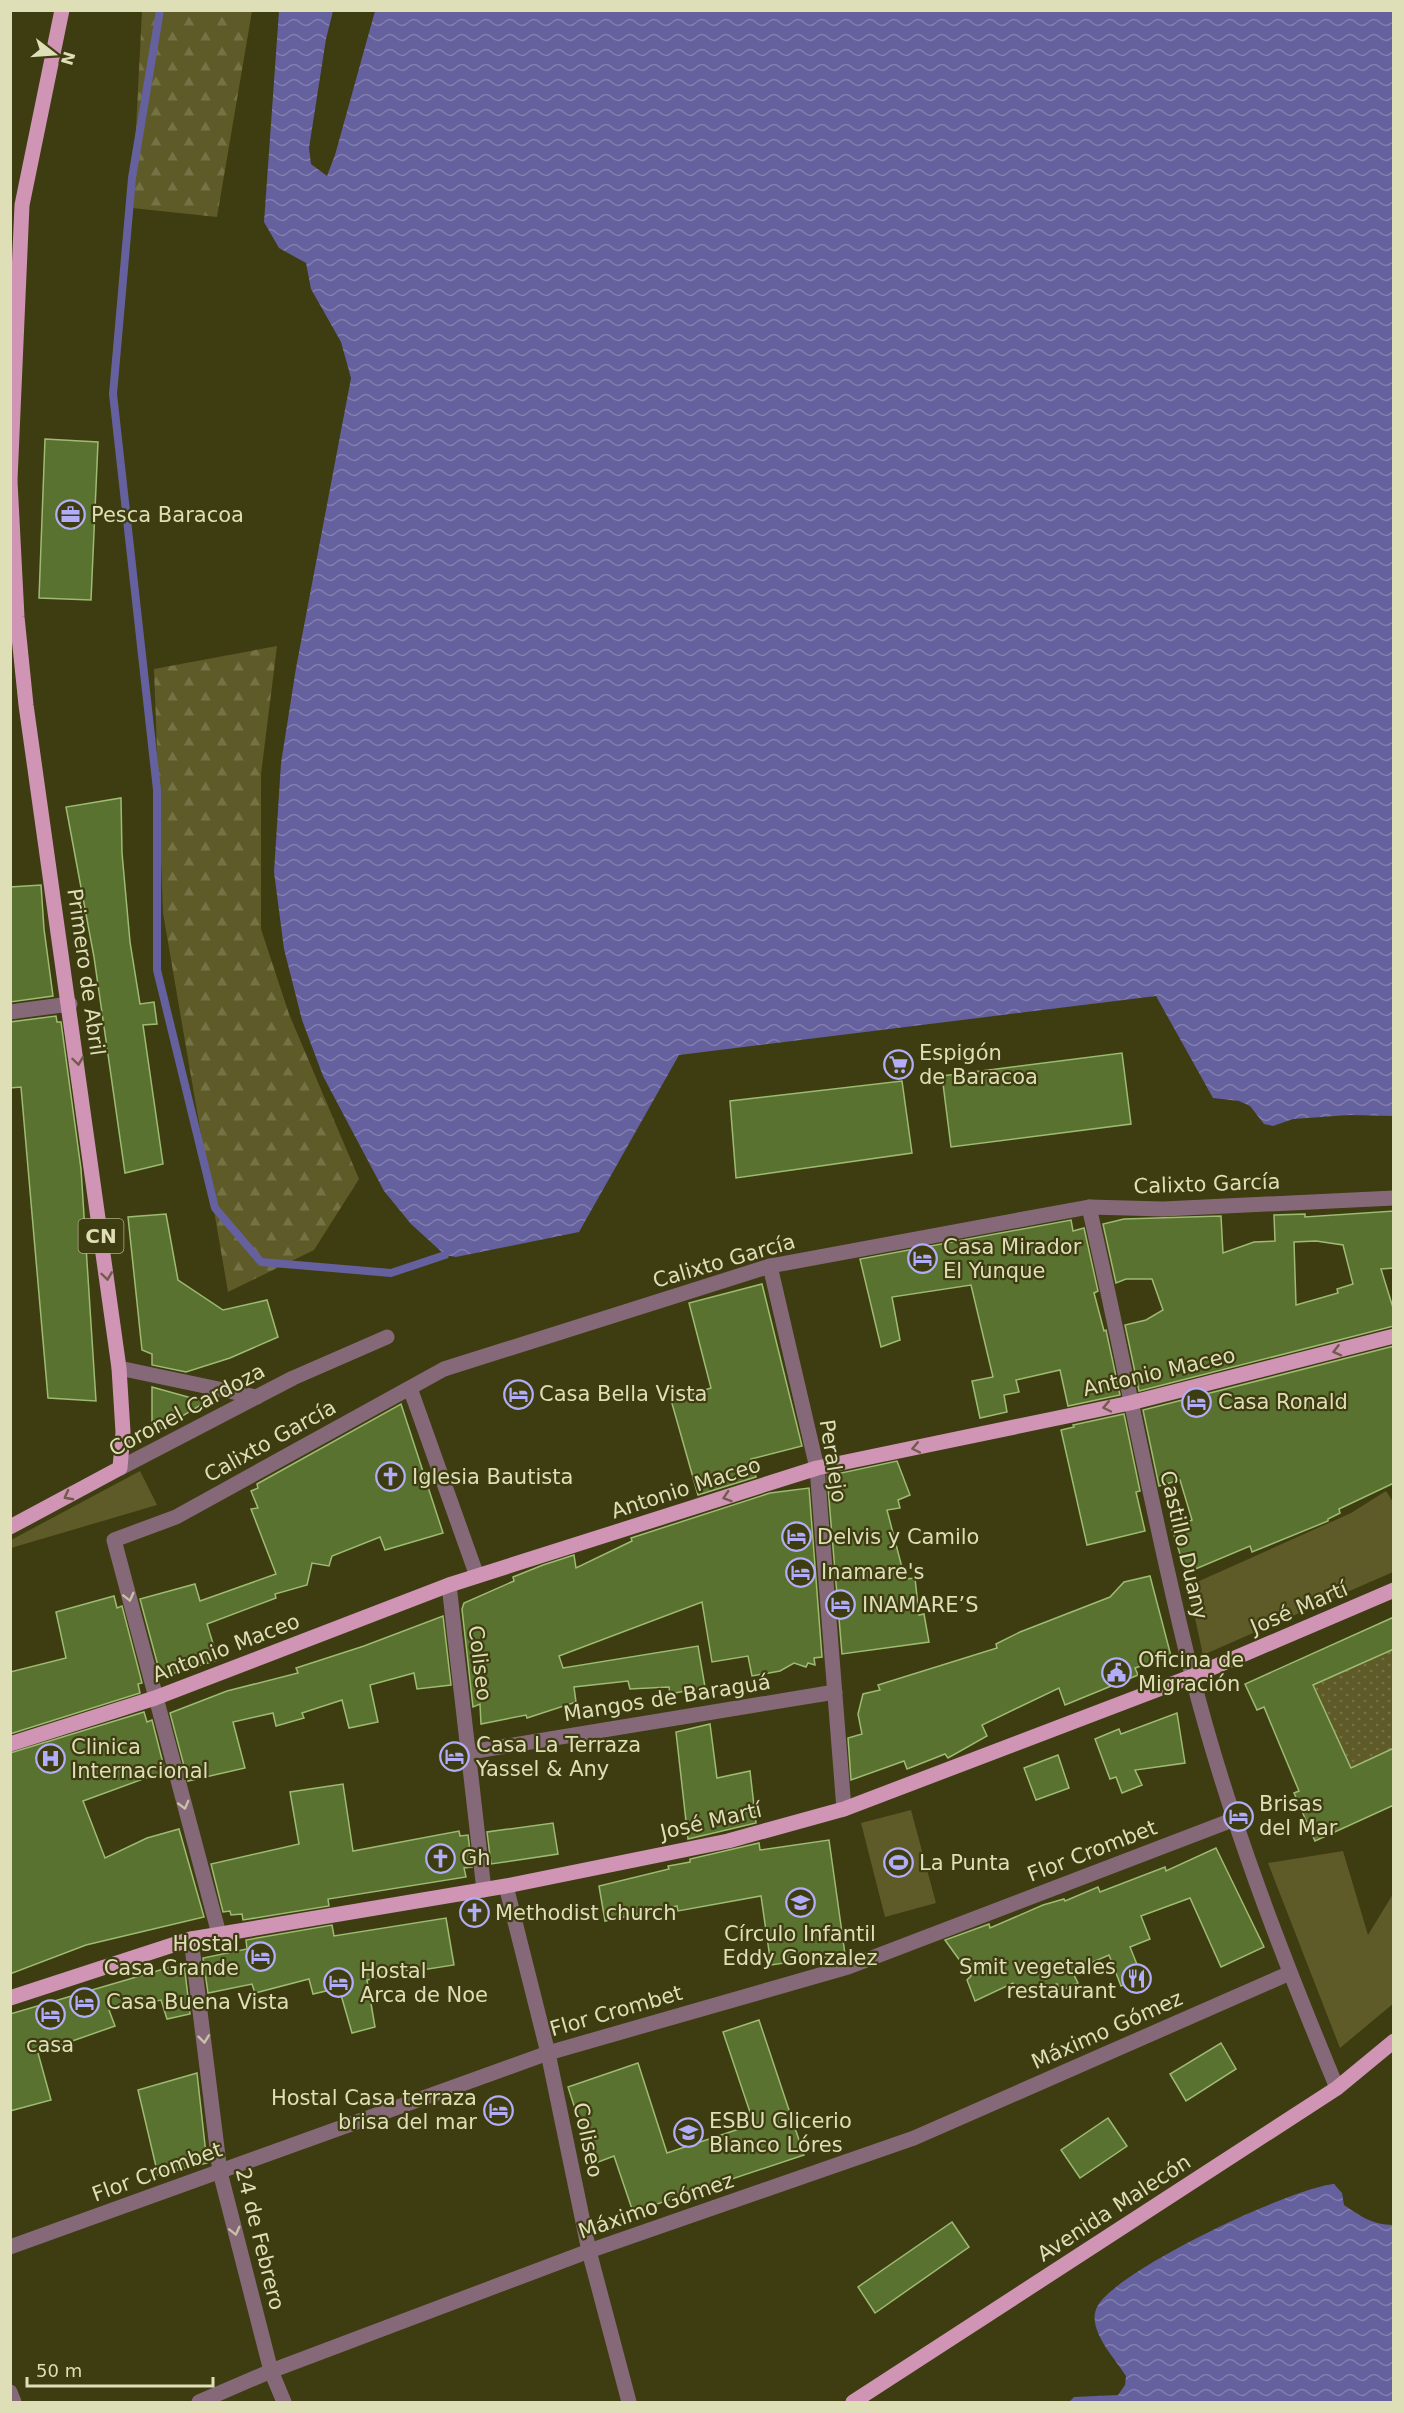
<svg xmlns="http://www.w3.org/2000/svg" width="1404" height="2413" font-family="'DejaVu Sans',sans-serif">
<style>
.green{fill:#5e5b28}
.forest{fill:url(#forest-firs)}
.garden{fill:url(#garden-dots)}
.water{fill:url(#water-waves)}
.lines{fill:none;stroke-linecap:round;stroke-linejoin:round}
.stream{stroke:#65609e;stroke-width:8}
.building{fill:#5a7230;stroke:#9ebb72;stroke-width:1.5;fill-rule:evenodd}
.minor{stroke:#866978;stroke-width:15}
.major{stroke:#d095b4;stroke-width:15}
.oneway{stroke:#715b4a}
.oneway2{stroke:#c8c1a7}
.labels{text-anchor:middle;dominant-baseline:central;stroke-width:4.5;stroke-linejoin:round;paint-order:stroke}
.shield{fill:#3e3c11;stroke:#aead85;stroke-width:1.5}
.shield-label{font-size:20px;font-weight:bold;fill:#dedeb7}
.poi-label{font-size:21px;fill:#dedeb7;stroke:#3e3c11;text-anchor:start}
.street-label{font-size:21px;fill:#dedeb7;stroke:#3e3c11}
</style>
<defs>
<pattern id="forest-firs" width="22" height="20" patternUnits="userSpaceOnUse" patternTransform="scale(1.5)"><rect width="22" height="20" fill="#5e5b28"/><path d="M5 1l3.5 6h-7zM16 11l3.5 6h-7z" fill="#757245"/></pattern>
<pattern id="garden-dots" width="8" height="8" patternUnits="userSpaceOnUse" patternTransform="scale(1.5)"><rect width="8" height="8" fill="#5e5b28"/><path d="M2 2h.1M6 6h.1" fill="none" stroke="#757245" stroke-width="1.8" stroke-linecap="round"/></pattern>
<pattern id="water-waves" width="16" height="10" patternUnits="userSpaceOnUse" patternTransform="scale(1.5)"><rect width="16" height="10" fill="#65609e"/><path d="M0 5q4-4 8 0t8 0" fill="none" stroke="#827ead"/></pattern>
</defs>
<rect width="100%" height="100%" fill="#3e3c11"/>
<g class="green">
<path d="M 140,1471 L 157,1505 L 11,1548 L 11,1540 Z"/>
<path d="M 1386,1491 L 1393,1502 L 1393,1572 L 1203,1655 L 1188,1586 L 1351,1513 Z"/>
<path d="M 911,1810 L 936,1903 L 885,1917 L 861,1823 Z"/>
<path d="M 1343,1851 L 1368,1935 L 1393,1894 L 1394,2003 L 1340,2048 L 1268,1863 Z"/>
</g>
<g class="forest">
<path d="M 142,11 L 252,11 L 217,217 L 132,208 Z"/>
<path d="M 277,646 L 261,774 L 261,929 L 289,1014 L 359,1179 L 314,1250 L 228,1292 L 163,913 L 154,669 Z"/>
</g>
<path class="garden" d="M 1393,1649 L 1393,1748 L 1351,1768 L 1313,1685 Z"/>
<g class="water">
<path d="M 279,11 L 333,11 L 326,39 L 309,148 L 311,164 L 327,176 L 335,155 L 375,11 L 1393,11 L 1393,1116 L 1349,1115 L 1293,1119 L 1273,1126 L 1264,1124 L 1250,1106 L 1239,1101 L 1213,1098 L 1156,996 L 679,1055 L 579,1232 L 456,1257 L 445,1255 L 411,1224 L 384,1191 L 323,1076 L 302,1020 L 284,949 L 274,872 L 281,763 L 296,668 L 351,378 L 341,342 L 311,289 L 306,263 L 279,248 L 264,222 Z"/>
<path d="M 1334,2184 L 1342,2193 L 1344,2205 C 1360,2216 1373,2225 1393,2225 L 1393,2402 L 1069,2402 L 1074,2397 L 1118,2395 L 1125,2385 L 1126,2376 C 1115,2358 1086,2329 1097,2307 C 1116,2270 1291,2188 1334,2184 Z"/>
</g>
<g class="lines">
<path class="stream" d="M 160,10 L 132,178 L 113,394 L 157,790 L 157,970 L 215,1208 L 261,1262 L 391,1273 L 445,1255"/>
</g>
<g class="building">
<path d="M 45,439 L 98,442 L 91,600 L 39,598 Z"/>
<path d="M 121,798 L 122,853 L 130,942 L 140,1004 L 154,1002 L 157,1024 L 143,1025 L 163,1164 L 125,1173 L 94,957 L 66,807 Z"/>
<path d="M 41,885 L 44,929 L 53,996 L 10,1002 L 10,887 Z"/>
<path d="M 56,1016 L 57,1022 L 61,1022 L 81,1169 L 96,1401 L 48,1398 L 21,1087 L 10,1088 L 10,1022 Z"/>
<path d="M 1122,1053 L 1131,1124 L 951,1147 L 942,1076 Z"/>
<path d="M 902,1081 L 912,1153 L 736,1178 L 730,1101 Z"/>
<path d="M 1394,1211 L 1394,1268 L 1381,1269 L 1394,1311 L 1394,1326 L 1139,1391 L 1125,1325 L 1146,1320 L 1163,1310 L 1152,1279 L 1126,1279 L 1116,1283 L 1103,1224 L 1124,1219 L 1221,1216 L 1223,1253 L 1254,1242 L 1275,1241 L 1274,1215 L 1305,1214 L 1305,1217 ZM 1316,1241 L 1343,1245 L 1353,1284 L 1337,1289 L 1338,1293 L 1296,1305 L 1294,1242 Z"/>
<path d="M 166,1214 L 178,1280 L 223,1310 L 267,1300 L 278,1337 L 230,1358 L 186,1372 L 152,1365 L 152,1354 L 142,1350 L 128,1217 Z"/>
<path d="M 1071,1220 L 1073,1231 L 1084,1228 L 1098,1291 L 1094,1293 L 1104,1331 L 1106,1330 L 1120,1395 L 1068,1406 L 1060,1370 L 1016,1380 L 1019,1392 L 1004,1395 L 1007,1412 L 980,1418 L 972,1381 L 993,1377 L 971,1285 L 892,1297 L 900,1340 L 881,1347 L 860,1259 Z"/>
<path d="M 762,1284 L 802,1446 L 751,1459 L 756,1477 L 698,1495 L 671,1400 L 711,1388 L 689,1303 Z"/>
<path d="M 1394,1346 L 1394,1483 L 1339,1509 L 1340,1513 L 1328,1519 L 1328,1521 L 1252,1552 L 1250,1546 L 1186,1573 L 1172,1529 L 1192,1520 L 1180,1480 L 1159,1486 L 1143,1410 Z"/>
<path d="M 152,1387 L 206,1402 L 152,1434 Z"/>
<path d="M 401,1404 L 443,1533 L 385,1550 L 380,1537 L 332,1556 L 329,1566 L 312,1563 L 307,1585 L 275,1594 L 276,1598 L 207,1624 L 218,1660 L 161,1677 L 140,1599 L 195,1584 L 200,1601 L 276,1574 L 251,1509 L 258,1508 L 251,1491 L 258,1488 L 257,1484 Z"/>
<path d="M 1124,1414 L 1140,1491 L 1136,1492 L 1145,1531 L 1087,1545 L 1061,1430 L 1074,1427 L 1073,1425 Z"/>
<path d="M 897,1461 L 910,1495 L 898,1500 L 900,1508 L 887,1510 L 905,1579 L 915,1578 L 919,1615 L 924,1614 L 929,1642 L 842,1654 L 827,1476 Z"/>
<path d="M 809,1488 L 822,1657 L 814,1658 L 815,1665 L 808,1663 L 806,1667 L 794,1663 L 780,1671 L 752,1676 L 748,1656 L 712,1662 L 702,1602 L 559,1656 L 563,1668 L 698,1646 L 705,1687 L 670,1694 L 669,1687 L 630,1689 L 628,1681 L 574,1687 L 576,1702 L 527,1718 L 526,1715 L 481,1724 L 480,1704 L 473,1707 L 462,1609 L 464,1603 L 514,1581 L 513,1577 L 543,1565 L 574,1555 L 576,1568 L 632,1541 L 631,1538 L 770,1493 Z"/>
<path d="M 1150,1576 L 1171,1656 L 1135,1668 L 1138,1675 L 1065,1705 L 1059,1688 L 982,1725 L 987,1736 L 948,1758 L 945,1754 L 907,1769 L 904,1761 L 851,1780 L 848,1738 L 862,1734 L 858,1714 L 863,1694 L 880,1690 L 878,1685 L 997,1648 L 996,1644 L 1020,1632 L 1110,1597 L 1124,1582 Z"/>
<path d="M 114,1596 L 117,1608 L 122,1606 L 142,1683 L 138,1684 L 140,1693 L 10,1734 L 10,1672 L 66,1658 L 56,1612 Z"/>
<path d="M 443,1616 L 451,1685 L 417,1689 L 414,1673 L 370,1685 L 378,1722 L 349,1728 L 342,1700 L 302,1713 L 304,1718 L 276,1726 L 273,1713 L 233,1722 L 245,1768 L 188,1781 L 170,1713 L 227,1691 L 298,1673 L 296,1668 L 364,1646 Z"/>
<path d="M 1394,1617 L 1394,1649 L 1313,1685 L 1351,1768 L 1394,1748 L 1394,1805 L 1315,1841 L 1294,1793 L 1299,1791 L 1264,1707 L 1257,1710 L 1245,1684 Z"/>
<path d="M 144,1712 L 147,1722 L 152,1720 L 165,1771 L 83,1801 L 105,1858 L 147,1838 L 179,1829 L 204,1917 L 86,1945 L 10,1974 L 10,1753 Z"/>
<path d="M 1177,1713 L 1185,1763 L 1135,1770 L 1142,1785 L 1122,1793 L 1116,1777 L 1110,1779 L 1095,1739 L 1119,1729 L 1121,1734 Z"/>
<path d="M 710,1724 L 717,1778 L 750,1771 L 756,1823 L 688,1839 L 676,1732 Z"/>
<path d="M 1058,1755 L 1069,1788 L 1036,1800 L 1024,1768 Z"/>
<path d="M 343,1784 L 353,1851 L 459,1831 L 460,1836 L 468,1835 L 472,1867 L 464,1868 L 466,1877 L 328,1899 L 329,1906 L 243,1920 L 242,1914 L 231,1915 L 230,1911 L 223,1912 L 211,1864 L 299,1844 L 290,1792 Z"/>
<path d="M 553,1823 L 558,1854 L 491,1864 L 487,1832 Z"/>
<path d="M 829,1840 L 845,1954 L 771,1965 L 761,1896 L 678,1911 L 677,1906 L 605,1921 L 599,1886 L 669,1869 L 668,1866 L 690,1862 L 690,1859 L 759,1843 L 760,1850 Z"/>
<path d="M 1216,1848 L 1264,1947 L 1221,1967 L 1190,1898 L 1141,1916 L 1150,1939 L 1130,1947 L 1142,1977 L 1121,1986 L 1109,1955 L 1072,1971 L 1078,1983 L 1060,1991 L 1057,1984 L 1017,1996 L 1013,1983 L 975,2001 L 967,1980 L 971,1976 L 945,1940 L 989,1924 L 990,1928 L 1043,1905 L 1064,1899 L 1065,1901 L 1098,1887 L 1100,1892 L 1165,1867 L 1166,1871 Z"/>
<path d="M 446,1918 L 454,1965 L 409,1972 L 408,1970 L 367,1980 L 375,2027 L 352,2033 L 339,1988 L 313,1994 L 309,1979 L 255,1993 L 252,1984 L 208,1993 L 203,1958 L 247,1949 L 246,1940 L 332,1925 L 334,1936 Z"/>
<path d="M 184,1963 L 190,2014 L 167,2019 L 161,2000 L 109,2010 L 115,2026 L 38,2053 L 51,2100 L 10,2111 L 10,2014 Z"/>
<path d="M 759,2020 L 804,2155 L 633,2212 L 614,2156 L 593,2164 L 568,2087 L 638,2063 L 667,2153 L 754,2124 L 723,2032 Z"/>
<path d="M 1221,2043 L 1236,2069 L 1186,2101 L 1170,2074 Z"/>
<path d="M 197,2073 L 207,2163 L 158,2175 L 138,2090 Z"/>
<path d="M 1108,2118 L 1127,2146 L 1080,2178 L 1061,2150 Z"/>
<path d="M 952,2222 L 969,2247 L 875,2313 L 858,2287 Z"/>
</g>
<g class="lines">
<g class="minor">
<path d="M 10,1012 L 70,1004"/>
<path d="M 1089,1207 C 1125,1363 1153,1520 1192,1675 C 1228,1817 1281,1953 1337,2088"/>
<path d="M 770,1266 L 817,1468 L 844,1809"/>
<path d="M 119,1368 L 257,1397"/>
<path d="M 410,1388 L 477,1576"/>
<path d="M 120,1468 L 293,1378 L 387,1337"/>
<path d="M 449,1585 L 484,1890"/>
<path d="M 470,1752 L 835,1692"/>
<path d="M 506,1886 L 548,2053 L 589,2251 L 629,2402"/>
<path d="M 219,1934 L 114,1540 L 176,1517 L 444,1369 L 770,1266 L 1089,1207 L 1163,1209 L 1394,1198"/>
<path d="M 191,1939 L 220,2172 L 271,2371 L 284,2402"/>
<path d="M 10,2247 L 548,2053 L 848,1967 L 1235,1819"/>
<path d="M 10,2392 L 14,2402"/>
<path d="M 199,2402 L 271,2371 L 589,2251 L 914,2138 L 1290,1973"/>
</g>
<g class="major">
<path d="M 10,480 L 22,205 L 62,10"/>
<path d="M 10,481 L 17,617 L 26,705 L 119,1368 L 123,1432 L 120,1468 L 10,1527"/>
<path d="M 10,1744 L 155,1698 L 449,1585 L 817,1468 L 1130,1403 L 1394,1336"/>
<path d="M 10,1998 L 191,1939 L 506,1886 L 728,1841 L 844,1809 L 1193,1676 L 1394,1590"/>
<path d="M 853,2402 L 1337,2088 L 1394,2041"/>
</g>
</g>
<defs><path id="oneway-chevron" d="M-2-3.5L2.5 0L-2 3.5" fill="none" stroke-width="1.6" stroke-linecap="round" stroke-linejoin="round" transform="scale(1.5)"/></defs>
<g class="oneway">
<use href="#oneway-chevron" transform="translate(78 1061) rotate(82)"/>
<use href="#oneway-chevron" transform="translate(107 1276) rotate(82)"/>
<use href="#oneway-chevron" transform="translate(1337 1351) rotate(166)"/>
<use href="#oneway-chevron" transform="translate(1107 1407) rotate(168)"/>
<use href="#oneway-chevron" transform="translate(916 1448) rotate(168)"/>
<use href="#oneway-chevron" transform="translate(68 1496) rotate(152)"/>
<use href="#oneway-chevron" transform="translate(727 1497) rotate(162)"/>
</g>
<g class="oneway2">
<use href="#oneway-chevron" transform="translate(129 1597) rotate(76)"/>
<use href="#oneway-chevron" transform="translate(184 1805) rotate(75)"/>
<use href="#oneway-chevron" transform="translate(204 2039) rotate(83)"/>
<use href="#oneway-chevron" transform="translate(235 2231) rotate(76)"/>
</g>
<defs>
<symbol id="office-ring" viewBox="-11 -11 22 22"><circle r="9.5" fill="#3e3c11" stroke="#b2adf9" stroke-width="1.5"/><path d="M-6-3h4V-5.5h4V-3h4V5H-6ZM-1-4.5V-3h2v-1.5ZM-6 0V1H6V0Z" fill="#b2adf9"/></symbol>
<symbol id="supermarket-ring" viewBox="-11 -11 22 22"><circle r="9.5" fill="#3e3c11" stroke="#b2adf9" stroke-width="1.5"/><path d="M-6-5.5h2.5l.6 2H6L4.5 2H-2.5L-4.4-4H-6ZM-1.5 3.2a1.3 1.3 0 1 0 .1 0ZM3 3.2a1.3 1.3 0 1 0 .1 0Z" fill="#b2adf9"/></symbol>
<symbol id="hotel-ring" viewBox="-11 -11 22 22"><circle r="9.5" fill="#3e3c11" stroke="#b2adf9" stroke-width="1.5"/><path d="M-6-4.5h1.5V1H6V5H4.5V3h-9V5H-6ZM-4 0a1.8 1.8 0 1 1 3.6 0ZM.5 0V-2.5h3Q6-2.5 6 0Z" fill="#b2adf9"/></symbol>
<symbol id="church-ring" viewBox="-11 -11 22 22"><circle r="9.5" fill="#3e3c11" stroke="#b2adf9" stroke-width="1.5"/><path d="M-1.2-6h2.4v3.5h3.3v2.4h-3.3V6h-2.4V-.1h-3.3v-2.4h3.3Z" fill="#b2adf9"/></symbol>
<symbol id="civic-ring" viewBox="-11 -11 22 22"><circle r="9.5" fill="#3e3c11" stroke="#b2adf9" stroke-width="1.5"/><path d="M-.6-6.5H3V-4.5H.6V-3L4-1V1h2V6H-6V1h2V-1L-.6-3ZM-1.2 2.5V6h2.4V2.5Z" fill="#b2adf9"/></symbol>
<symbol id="hospital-ring" viewBox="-11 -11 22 22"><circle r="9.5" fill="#3e3c11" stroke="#b2adf9" stroke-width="1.5"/><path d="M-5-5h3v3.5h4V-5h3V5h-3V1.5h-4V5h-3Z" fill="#b2adf9"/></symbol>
<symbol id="stadium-ring" viewBox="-11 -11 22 22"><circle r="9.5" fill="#3e3c11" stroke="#b2adf9" stroke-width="1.5"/><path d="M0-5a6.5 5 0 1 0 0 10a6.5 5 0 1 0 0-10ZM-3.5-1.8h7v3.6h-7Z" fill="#b2adf9"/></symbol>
<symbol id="school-ring" viewBox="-11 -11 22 22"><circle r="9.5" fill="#3e3c11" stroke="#b2adf9" stroke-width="1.5"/><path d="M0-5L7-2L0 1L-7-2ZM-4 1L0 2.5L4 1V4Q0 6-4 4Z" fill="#b2adf9"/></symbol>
<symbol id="restaurant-ring" viewBox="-11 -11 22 22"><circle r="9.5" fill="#3e3c11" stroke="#b2adf9" stroke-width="1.5"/><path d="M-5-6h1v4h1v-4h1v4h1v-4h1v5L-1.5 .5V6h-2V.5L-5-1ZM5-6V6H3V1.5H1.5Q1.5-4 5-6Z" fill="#b2adf9"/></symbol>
</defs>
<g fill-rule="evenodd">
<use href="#office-ring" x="54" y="498" width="33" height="33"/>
<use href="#supermarket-ring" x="882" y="1048" width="33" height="33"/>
<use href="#hotel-ring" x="906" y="1242" width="33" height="33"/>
<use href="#hotel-ring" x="502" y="1378" width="33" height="33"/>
<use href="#hotel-ring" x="1180" y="1386" width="33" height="33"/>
<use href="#church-ring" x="374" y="1460" width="33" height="33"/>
<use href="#hotel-ring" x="780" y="1520" width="33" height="33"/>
<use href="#hotel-ring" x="784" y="1556" width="33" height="33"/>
<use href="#hotel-ring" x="824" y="1588" width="33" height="33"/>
<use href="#civic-ring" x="1100" y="1656" width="33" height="33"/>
<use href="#hotel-ring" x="438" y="1740" width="33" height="33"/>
<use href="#hospital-ring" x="34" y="1742" width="33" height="33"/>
<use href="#hotel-ring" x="1222" y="1800" width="33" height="33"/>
<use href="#church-ring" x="424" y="1842" width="33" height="33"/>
<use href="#stadium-ring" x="882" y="1846" width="33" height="33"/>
<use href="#school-ring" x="784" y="1886" width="33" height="33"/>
<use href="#church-ring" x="458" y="1896" width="33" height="33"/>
<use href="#hotel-ring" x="244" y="1940" width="33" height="33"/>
<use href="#restaurant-ring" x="1120" y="1962" width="33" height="33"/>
<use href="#hotel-ring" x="322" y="1966" width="33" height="33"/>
<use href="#hotel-ring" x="68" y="1986" width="33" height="33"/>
<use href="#hotel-ring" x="34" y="1998" width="33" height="33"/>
<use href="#hotel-ring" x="482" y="2094" width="33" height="33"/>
<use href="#school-ring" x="672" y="2116" width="33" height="33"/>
</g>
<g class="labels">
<rect class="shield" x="78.5" y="1219" width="45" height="34" rx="4.5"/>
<g class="shield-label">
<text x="101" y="1236">CN</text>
</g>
<g class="poi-label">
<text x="91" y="515">Pesca Baracoa</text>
<text x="919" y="1053">Espigón<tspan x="919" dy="24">de Baracoa</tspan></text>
<text x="943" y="1247">Casa Mirador<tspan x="943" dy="24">El Yunque</tspan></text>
<text x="539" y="1394">Casa Bella Vista</text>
<text x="1218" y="1402">Casa Ronald</text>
<text x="412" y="1477">Iglesia Bautista</text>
<text x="817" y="1537">Delvis y Camilo</text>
<text x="821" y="1572">Inamare's</text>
<text x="862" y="1605">INAMARE’S</text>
<text x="1138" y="1660">Oficina de<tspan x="1138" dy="24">Migración</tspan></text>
<text x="476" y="1745">Casa La Terraza<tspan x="476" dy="24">Yassel &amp; Any</tspan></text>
<text x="71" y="1747">Clinica<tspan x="71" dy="24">Internacional</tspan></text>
<text x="1259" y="1804">Brisas<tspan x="1259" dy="24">del Mar</tspan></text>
<text x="461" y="1858">Gh</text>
<text x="919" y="1863">La Punta</text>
<text x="495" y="1913">Methodist church</text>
<text x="800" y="1934" text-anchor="middle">Círculo Infantil<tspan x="800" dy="24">Eddy Gonzalez</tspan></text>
<text x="239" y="1944" text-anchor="end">Hostal<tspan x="239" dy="24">Casa Grande</tspan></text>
<text x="1116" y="1967" text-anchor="end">Smit vegetales<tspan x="1116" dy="24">restaurant</tspan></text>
<text x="360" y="1971">Hostal<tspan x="360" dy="24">Arca de Noe</tspan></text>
<text x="106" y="2002">Casa Buena Vista</text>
<text x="50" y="2045" text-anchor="middle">casa</text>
<text x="477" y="2098" text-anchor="end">Hostal Casa terraza<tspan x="477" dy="24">brisa del mar</tspan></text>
<text x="709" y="2121">ESBU Glicerio<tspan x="709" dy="24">Blanco Lóres</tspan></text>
</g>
<g class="street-label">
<text transform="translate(86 972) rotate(82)">Primero de Abril</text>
<text transform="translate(1207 1184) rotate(-2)">Calixto García</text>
<text transform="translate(724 1261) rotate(-16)">Calixto García</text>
<text transform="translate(1159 1372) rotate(-13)">Antonio Maceo</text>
<text transform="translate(187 1410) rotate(-28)">Coronel Cardoza</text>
<text transform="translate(270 1441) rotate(-29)">Calixto García</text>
<text transform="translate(833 1461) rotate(81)">Peralejo</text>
<text transform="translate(686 1488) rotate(-18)">Antonio Maceo</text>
<text transform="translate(1184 1545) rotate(77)">Castillo Duany</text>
<text transform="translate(1299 1608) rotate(-23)">José Martí</text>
<text transform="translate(226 1648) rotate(-21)">Antonio Maceo</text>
<text transform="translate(480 1663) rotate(83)">Coliseo</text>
<text transform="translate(667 1698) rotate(-9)">Mangos de Baraguá</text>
<text transform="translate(711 1821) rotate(-13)">José Martí</text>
<text transform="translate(1092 1851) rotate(-21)">Flor Crombet</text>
<text transform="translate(616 2011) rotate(-16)">Flor Crombet</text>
<text transform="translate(1107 2030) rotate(-24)">Máximo Gómez</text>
<text transform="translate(588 2140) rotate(78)">Coliseo</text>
<text transform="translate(157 2172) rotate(-20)">Flor Crombet</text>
<text transform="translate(656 2206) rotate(-19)">Máximo Gómez</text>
<text transform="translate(1114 2208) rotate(-33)">Avenida Malecón</text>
<text transform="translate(260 2239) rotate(76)">24 de Febrero</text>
</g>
</g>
<rect width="1404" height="2413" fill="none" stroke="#dedeb7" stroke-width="24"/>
<g transform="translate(54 54) rotate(107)" stroke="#3e3c11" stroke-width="4.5" paint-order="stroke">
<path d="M0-4.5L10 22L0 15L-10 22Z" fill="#dedeb7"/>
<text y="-9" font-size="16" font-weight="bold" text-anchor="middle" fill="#dedeb7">N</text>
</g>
<path d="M27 2377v9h186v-9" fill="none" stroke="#dedeb7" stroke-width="3"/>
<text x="36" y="2377" font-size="18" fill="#dedeb7" stroke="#3e3c11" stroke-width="4.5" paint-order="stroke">50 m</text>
</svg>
